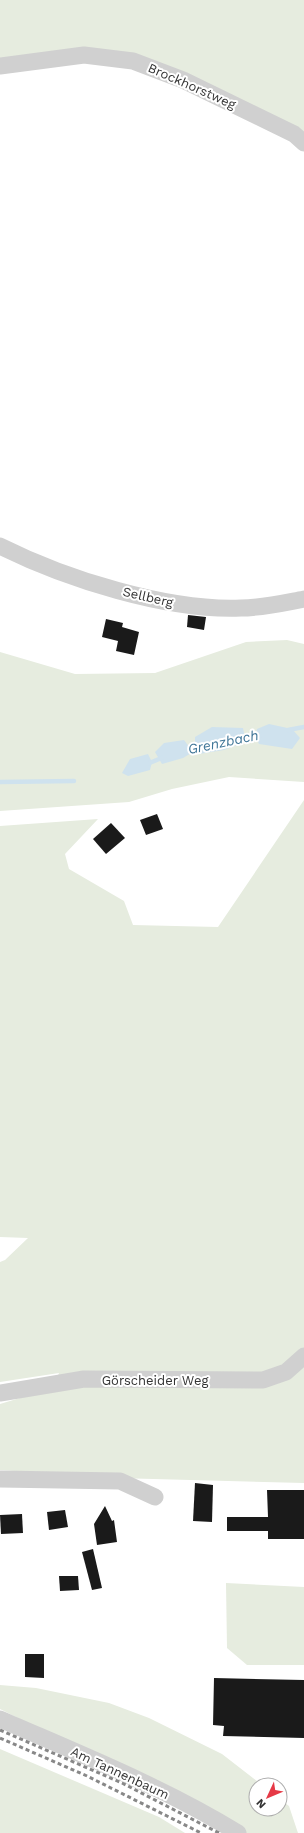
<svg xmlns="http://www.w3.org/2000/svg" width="304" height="1833" font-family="'Work Sans',sans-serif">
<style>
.green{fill:#e6ecdf}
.water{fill:#cfe2ee}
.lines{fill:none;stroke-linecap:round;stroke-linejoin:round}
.stream{stroke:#cfe2ee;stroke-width:4.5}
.building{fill:#1a1a1a}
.minor{stroke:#d0d0d0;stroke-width:17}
.rail{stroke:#888;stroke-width:3;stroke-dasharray:4 3;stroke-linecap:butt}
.labels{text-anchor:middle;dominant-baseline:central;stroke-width:4;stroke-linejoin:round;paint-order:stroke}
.street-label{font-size:13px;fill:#333;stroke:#fff}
.water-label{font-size:14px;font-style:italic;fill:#3f7597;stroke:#fff}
</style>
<rect width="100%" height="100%" fill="#fff"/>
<g class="green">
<path d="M 0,0 L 304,0 L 304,134 L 163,64 L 0,61 Z"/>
<path d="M 287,640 L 304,644 L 304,782 L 229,777 L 172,789 L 129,802 L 0,811 L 0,652 L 75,674 L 155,673 L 246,642 Z"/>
<path d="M 304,793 L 304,1483 L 116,1478 L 0,1470 L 0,1404 L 53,1388 L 59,1373 L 0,1382 L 0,1262 L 5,1260 L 28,1238 L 0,1237 L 0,826 L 98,819 L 65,854 L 69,869 L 124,901 L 133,925 L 218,927 L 304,800 Z"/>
<path d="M 226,1583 L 304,1587 L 304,1665 L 247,1665 L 227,1648 Z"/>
<path d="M 0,1685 L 36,1688 L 109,1703 L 149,1718 L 222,1754 L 262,1785 L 256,1785 L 256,1809 L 280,1809 L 280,1799 L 289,1806 L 298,1833 L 246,1833 L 0,1709 Z"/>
<path d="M 0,1749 L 159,1817 L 185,1833 L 0,1833 Z"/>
</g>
<g class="water">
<path d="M 269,724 L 292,729 L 300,738 L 292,749 L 259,744 L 255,736 L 257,729 Z"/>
<path d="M 212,727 L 243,728 L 245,738 L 242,743 L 224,750 L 199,754 L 195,746 L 195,737 Z"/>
<path d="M 184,740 L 193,752 L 183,758 L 162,764 L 155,752 L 164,743 Z"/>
<path d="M 148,754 L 152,762 L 150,770 L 128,776 L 122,773 L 130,759 Z"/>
</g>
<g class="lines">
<g class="stream">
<path d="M 288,730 L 304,727"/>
<path d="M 239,739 L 261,735"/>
<path d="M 184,750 L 200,745"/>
<path d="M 147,764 L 164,757"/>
<path d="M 0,782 L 74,781"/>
</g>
</g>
<g class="building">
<path d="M 188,615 L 206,617 L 204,630 L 187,627 Z"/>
<path d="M 106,619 L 123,623 L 122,627 L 139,632 L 134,655 L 116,651 L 118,641 L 102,637 Z"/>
<path d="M 157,814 L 163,829 L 146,835 L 140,820 Z"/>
<path d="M 111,823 L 125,838 L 106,854 L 93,839 Z"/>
<path d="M 195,1483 L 213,1485 L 212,1522 L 193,1521 Z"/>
<path d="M 267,1490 L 304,1490 L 304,1539 L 268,1539 L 268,1531 L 227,1531 L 227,1517 L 268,1517 Z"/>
<path d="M 105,1506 L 112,1521 L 114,1520 L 117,1542 L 97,1545 L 94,1524 Z"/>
<path d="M 65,1510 L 68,1527 L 49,1530 L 47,1512 Z"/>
<path d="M 22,1514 L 23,1533 L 1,1534 L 0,1515 Z"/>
<path d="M 93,1549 L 102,1588 L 92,1590 L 82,1552 Z"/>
<path d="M 59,1576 L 78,1576 L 79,1590 L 60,1591 Z"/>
<path d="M 25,1654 L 44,1654 L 44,1678 L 25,1677 Z"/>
<path d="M 214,1678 L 304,1680 L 304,1738 L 223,1736 L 224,1726 L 213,1725 Z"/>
</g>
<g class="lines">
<g class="minor">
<path d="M 0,66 L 84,55 L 133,61 L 183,80 L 294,134 L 304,143"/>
<path d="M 0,546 C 66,579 167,611 241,608 C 262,608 283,603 304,599"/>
<path d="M 0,1393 L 84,1379 L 263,1380 L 286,1372 L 304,1356"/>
<path d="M 0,1479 L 120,1481 L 155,1497"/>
<path d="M 0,1719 C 80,1754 163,1787 238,1833"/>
</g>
<g class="rail">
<path d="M 0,1730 L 122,1783 L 219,1833"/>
<path d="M 0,1738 L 87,1776 L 201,1833"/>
</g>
</g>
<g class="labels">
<g class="street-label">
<text transform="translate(192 86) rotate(24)">Brockhorstweg</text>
<text transform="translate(148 597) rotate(13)">Sellberg</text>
<text x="155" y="1380">Görscheider Weg</text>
<text transform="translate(120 1773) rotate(25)">Am Tannenbaum</text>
</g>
<g class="water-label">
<text transform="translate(223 742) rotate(-12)">Grenzbach</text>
</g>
</g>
<g transform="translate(268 1797) rotate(226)"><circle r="19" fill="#ffffff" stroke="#adadad"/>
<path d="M0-3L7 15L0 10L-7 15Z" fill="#e63946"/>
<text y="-6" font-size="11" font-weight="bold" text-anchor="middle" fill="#333333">N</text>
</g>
</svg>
